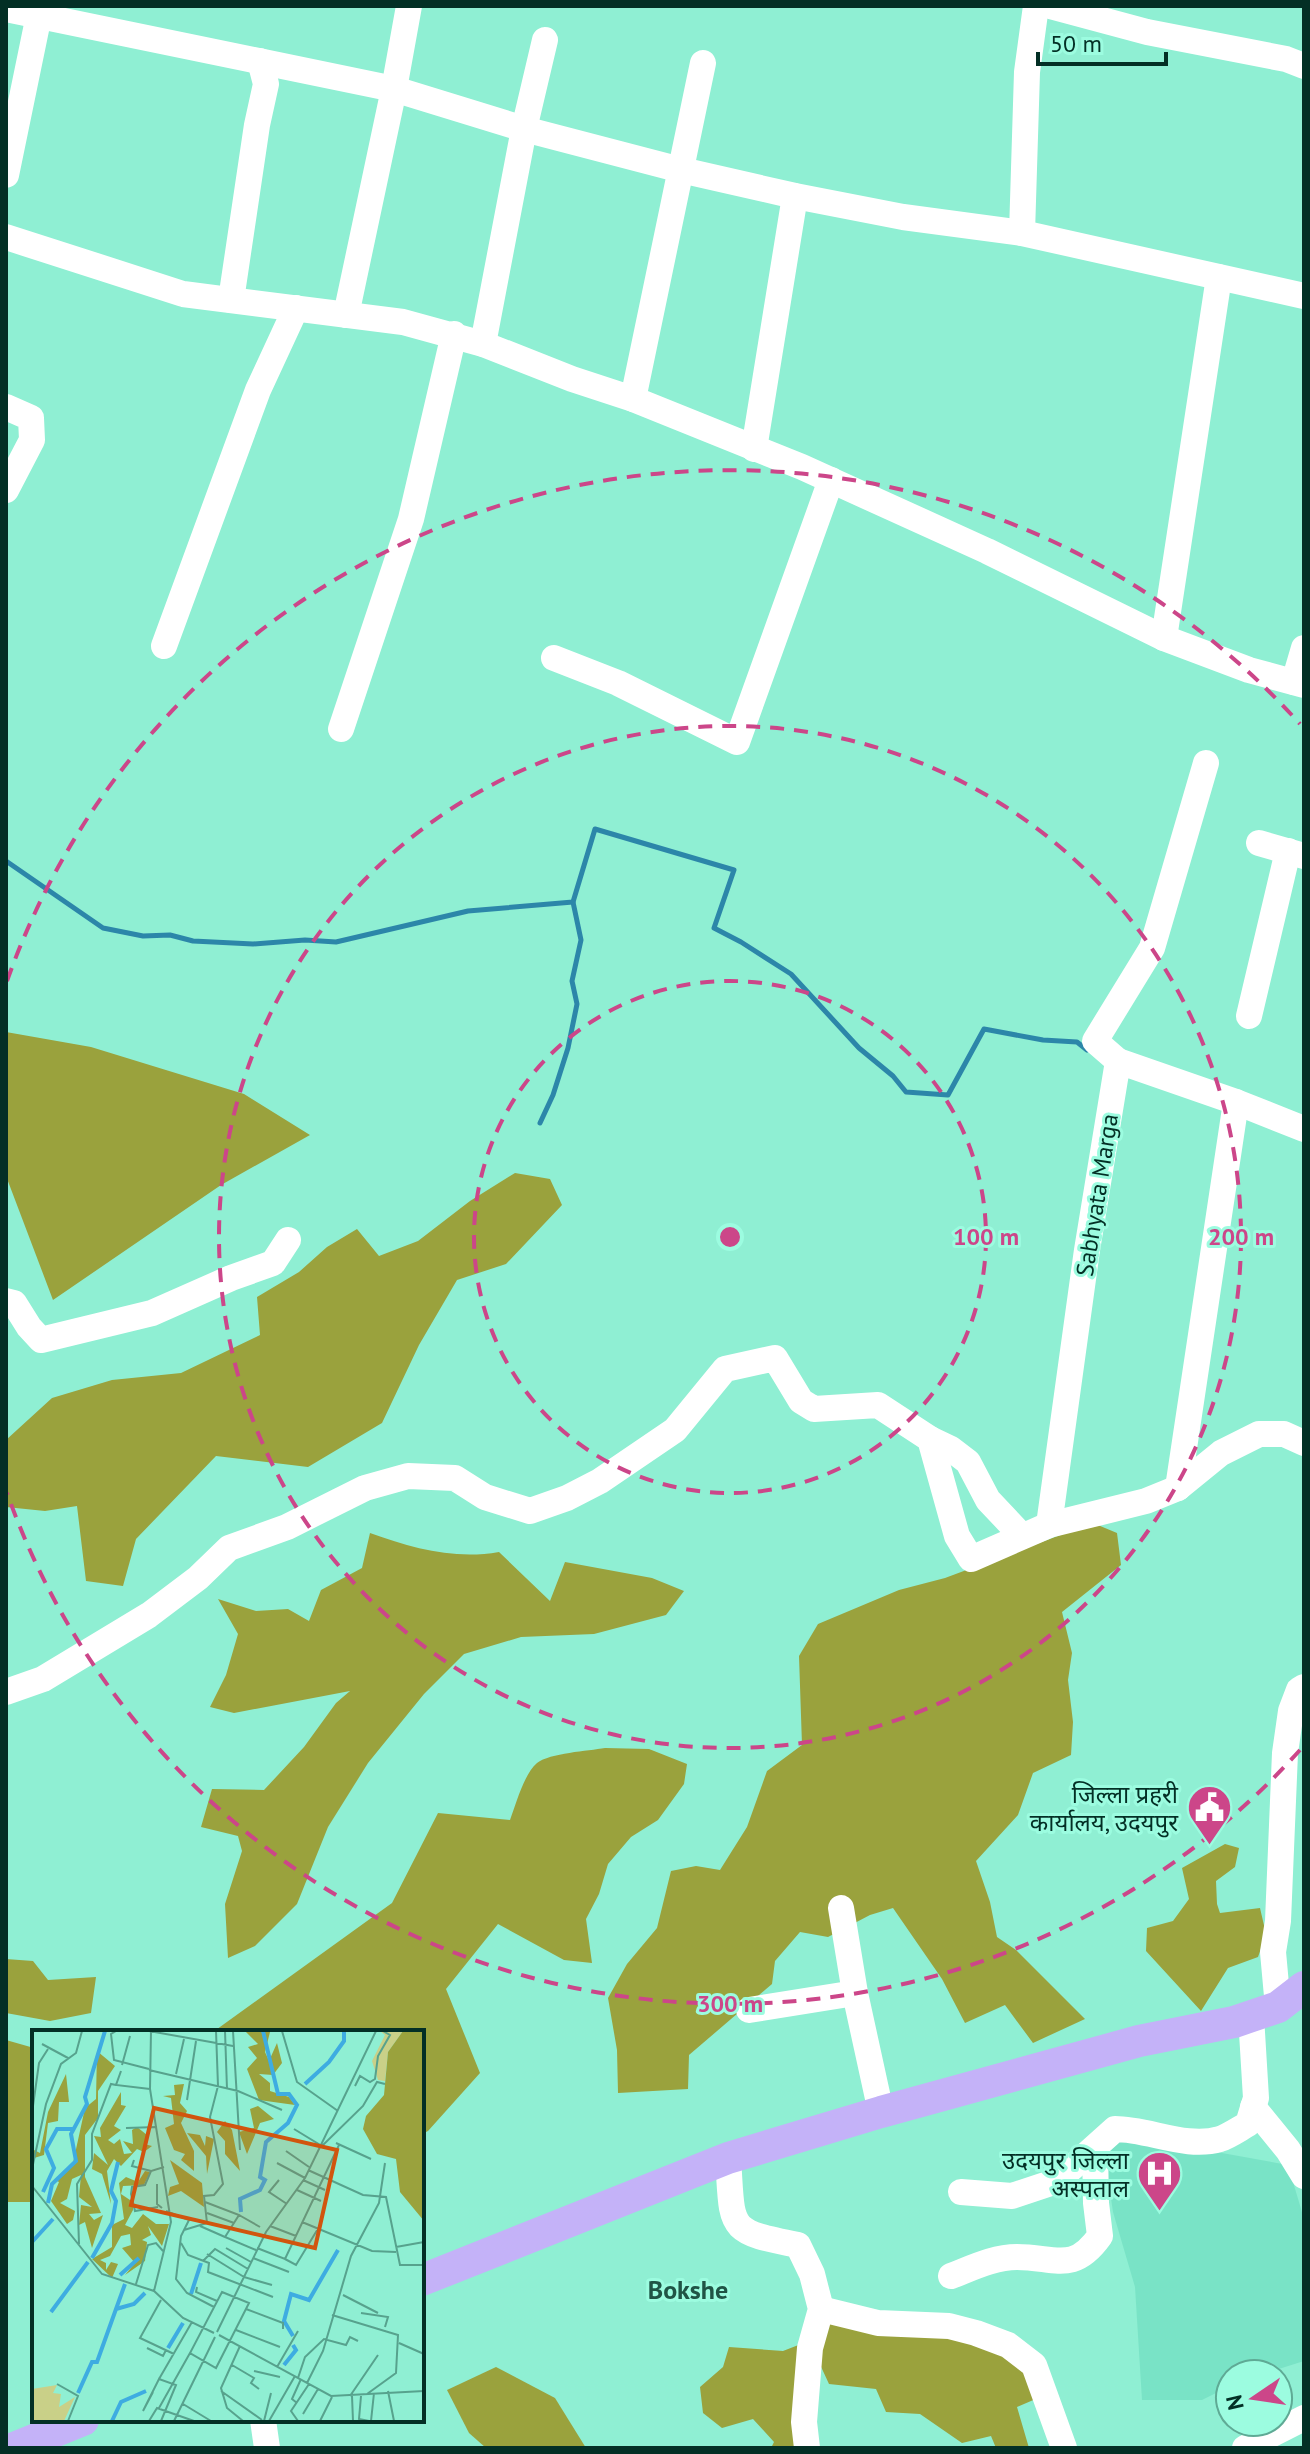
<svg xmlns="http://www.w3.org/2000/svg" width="1310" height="2454" font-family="'PT Sans','Noto Sans Devanagari',sans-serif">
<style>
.built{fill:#79e3c6}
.forest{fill:#9aa23d}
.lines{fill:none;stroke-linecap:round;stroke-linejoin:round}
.stream{stroke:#2c86a9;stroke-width:5}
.minor{stroke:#fff;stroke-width:26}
.major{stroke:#c4b2f8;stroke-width:32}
.ring{fill:none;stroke:#cc4689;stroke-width:4;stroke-dasharray:14 10}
.labels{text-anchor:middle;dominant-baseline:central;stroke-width:6;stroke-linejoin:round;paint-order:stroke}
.street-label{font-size:24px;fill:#032f25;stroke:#9cfce0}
.poi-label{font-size:24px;fill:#032f25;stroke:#9cfce0;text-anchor:end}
.neighbourhood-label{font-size:26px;font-weight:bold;fill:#205446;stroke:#9cfce0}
.inset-river{fill:none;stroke:#3eace1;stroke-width:4}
.inset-road{fill:none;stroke:#57a28d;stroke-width:2}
.view{fill:#d1550e;fill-opacity:0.15;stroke:#d1550e;stroke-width:4}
.inset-edge{fill:none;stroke:#032f25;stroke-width:4}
.centre{fill:#cc4689;stroke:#9cfce0;stroke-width:4}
.ring-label{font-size:24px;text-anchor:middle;font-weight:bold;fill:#cc4689;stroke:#9cfce0;stroke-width:6;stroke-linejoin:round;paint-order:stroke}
</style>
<rect width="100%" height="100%" fill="#8fefd3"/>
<path class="built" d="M 1122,2135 L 1288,2165 L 1304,2219 L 1304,2361 L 1263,2374 L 1230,2374 L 1230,2386 L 1202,2400 L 1142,2400 L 1135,2287 L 1113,2212 L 1104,2151 Z"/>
<g class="forest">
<path d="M 6,1032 L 91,1047 L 244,1094 L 310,1135 L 221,1185 L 53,1300 L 6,1176 Z"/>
<path d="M 515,1173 L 550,1179 L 562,1205 L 506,1264 L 457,1280 L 419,1345 L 382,1423 L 308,1467 L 216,1456 L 136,1539 L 123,1586 L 86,1581 L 77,1506 L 45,1511 L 6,1507 L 6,1440 L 52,1398 L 112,1380 L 181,1373 L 260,1335 L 257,1297 L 299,1272 L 327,1247 L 357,1229 L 379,1256 L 418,1241 L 470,1201 Z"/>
<path d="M 1093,1523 L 1117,1533 L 1121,1565 L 1062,1612 L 1072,1653 L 1068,1680 L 1073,1722 L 1071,1755 L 1033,1773 L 1018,1815 L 976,1861 L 990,1902 L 997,1937 L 1016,1950 L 1085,2019 L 1033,2043 L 1005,2005 L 965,2023 L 942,1979 L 893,1908 L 870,1915 L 828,1937 L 800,1932 L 775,1961 L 772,1984 L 689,2055 L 688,2089 L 618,2093 L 617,2050 L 608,1998 L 627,1964 L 657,1928 L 671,1871 L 696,1866 L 720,1870 L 747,1827 L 767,1771 L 802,1745 L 799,1656 L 818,1624 L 899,1590 L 945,1578 Z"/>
<path d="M 370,1533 C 412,1548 454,1560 499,1552 L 550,1601 L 565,1562 L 652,1578 L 684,1591 L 666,1615 L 594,1634 L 521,1637 L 464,1654 L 424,1694 L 368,1763 L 328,1827 L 297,1904 L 255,1946 L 228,1958 L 225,1904 L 242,1851 L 238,1836 L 201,1827 L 212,1789 L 264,1790 L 304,1747 L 336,1703 L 350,1691 L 234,1713 L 210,1707 L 226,1675 L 238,1634 L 218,1599 L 256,1611 L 288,1609 L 309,1621 L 321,1590 L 362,1568 Z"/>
<path d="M 605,1748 L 649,1749 L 687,1764 L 684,1784 L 658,1820 L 631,1837 L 608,1864 L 599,1894 L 586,1919 L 592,1963 L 564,1960 L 498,1924 L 446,1989 L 480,2073 L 428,2131 L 422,2134 L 422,2032 L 213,2032 L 392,1903 L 438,1813 L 510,1820 C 516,1804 524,1774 537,1763 C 550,1753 588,1751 605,1748 Z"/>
<path d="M 1225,1844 L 1239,1848 L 1235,1867 L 1216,1881 L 1217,1904 L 1220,1913 L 1260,1908 L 1266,1934 L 1258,1957 L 1228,1968 L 1201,2011 L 1146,1951 L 1147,1928 L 1173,1921 L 1189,1899 L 1182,1868 Z"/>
<path d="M 6,1959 L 33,1961 L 48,1980 L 96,1977 L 91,2013 L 50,2021 L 6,2013 Z"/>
<path d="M 6,2040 L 34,2048 L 34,2202 L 6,2202 Z"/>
<path d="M 826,2322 L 940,2331 L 1017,2360 L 1038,2398 L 1017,2407 L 1029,2448 L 996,2448 L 991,2436 L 962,2443 L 920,2414 L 886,2412 L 876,2389 L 829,2384 L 817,2358 Z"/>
<path d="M 801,2344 L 799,2448 L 771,2448 L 774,2442 L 753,2419 L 722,2428 L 703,2413 L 700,2387 L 723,2367 L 729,2347 L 783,2351 Z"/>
<path d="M 496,2367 L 555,2398 L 586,2448 L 486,2448 L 469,2433 L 447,2390 Z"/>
</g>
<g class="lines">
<g class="stream">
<path d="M 6,861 L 103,928 L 143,936 L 170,935 L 193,941 L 253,944 L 305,940 L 336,942 L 468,911 L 573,902 L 595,829 L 734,870 L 714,928 L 741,942 L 791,974 L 859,1048 L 893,1076 L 906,1092 L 948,1095 L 984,1029 L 1043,1040 L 1077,1042 L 1087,1050"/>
<path d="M 540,1123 L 553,1095 L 568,1048 L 577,1004 L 572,981 L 581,940 L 573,902"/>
</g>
<g class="minor">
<path d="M 1050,6 L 1147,32 L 1286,59 L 1304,66"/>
<path d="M 6,9 L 394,89 L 524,129 L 681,170 L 795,196 L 903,217 L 1022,233 L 1304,296"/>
<path d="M 6,175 L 39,15"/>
<path d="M 1022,233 L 1027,72 L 1036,6"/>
<path d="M 6,237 L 183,294 L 403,322 L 483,344 L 572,379 L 633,399 L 802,467 L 987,551 L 1164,638 L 1249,670 L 1304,685"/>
<path d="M 231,300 L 257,125 L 266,84 L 260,61"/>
<path d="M 346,315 L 394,89 L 409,6"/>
<path d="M 483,344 L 524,129 L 545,40"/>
<path d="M 633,399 L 703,63"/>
<path d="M 6,407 L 31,418 L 32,440 L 6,490"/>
<path d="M 754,449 L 795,196"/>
<path d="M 1164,638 L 1219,277"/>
<path d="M 164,646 L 258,390 L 296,308"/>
<path d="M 554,658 L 618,683 L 737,742 L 831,480"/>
<path d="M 1294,682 L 1304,648"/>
<path d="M 341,729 L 411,519 L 454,334"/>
<path d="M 1259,843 L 1304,856"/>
<path d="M 1249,1016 L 1288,851"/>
<path d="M 1118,1061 L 1095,1041 L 1152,948 L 1206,763"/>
<path d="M 6,1301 L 14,1303 L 29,1327 L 41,1340 L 152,1313 L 231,1278 L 273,1263 L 288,1240"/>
<path d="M 930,1439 L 951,1449 L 968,1462 L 988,1500 L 1022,1536"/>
<path d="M 1178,1488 L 1236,1102"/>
<path d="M 1049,1525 L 1087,1250 L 1118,1061 L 1236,1102 L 1304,1129"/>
<path d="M 6,1692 L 43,1679 L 149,1615 L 198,1578 L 229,1548 L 287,1527 L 365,1488 L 408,1476 L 455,1478 L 485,1497 L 530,1511 L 567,1498 L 600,1481 L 675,1430 L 725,1369 L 775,1358 L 801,1401 L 814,1409 L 878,1405 L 930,1439 L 957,1536 L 971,1559 L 1049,1525 L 1146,1501 L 1178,1488 L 1221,1453 L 1259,1434 L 1284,1434 L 1304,1443"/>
<path d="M 841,1908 L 855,1993 L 881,2112"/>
<path d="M 1278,2007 L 1273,1952 L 1278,1921 L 1285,1753 L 1291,1711 L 1299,1690 L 1304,1687"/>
<path d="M 749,2010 L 855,1993"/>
<path d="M 1253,2107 L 1288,2150 L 1304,2176"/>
<path d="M 728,2158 C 733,2229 725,2231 798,2245 L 812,2274 L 821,2309 L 810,2348 L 804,2422 L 807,2448"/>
<path d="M 961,2192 L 1012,2196 L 1057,2181 L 1115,2129 C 1149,2129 1186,2149 1220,2139 C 1229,2136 1239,2129 1248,2124 L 1256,2098 L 1251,2016"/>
<path d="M 951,2276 C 972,2268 994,2257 1017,2257 C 1055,2257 1073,2274 1100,2236 L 1096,2203 L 1095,2148"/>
<path d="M 821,2309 L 878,2323 L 949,2326 L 976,2333 L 1008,2345 L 1034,2365 L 1064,2448"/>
<path d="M 263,2420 L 267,2448"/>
<path d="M 1245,2448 L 1304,2418"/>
</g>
<g class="major">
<path d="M 422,2280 L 728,2158 L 881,2112 L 1139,2041 L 1234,2022 L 1278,2007 L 1304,1987"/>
<path d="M 14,2448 L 83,2420"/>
</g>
</g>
<g class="ring">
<circle cx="730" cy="1237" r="256"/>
<circle cx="730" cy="1237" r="511"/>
<path d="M1300 1750A767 767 0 0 1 7 1493M7 981A767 767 0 0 1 1300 724"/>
</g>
<defs>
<symbol id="civic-pin" viewBox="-11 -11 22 30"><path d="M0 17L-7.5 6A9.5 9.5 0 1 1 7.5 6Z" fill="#cc4689" stroke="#9cfce0"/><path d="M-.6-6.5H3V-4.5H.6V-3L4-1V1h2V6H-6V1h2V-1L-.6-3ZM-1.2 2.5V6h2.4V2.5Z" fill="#fff"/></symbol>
<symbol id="hospital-pin" viewBox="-11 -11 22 30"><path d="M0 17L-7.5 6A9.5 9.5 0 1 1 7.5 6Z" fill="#cc4689" stroke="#9cfce0"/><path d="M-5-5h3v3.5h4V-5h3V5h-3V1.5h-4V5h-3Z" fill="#fff"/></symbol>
</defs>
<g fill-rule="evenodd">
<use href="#civic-pin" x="1184" y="1782" width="51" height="69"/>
<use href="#hospital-pin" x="1134" y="2148" width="51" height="69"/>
</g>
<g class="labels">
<g class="street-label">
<text transform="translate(1097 1195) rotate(-81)">Sabhyata Marga</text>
</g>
<g class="poi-label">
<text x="1178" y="1794">जिल्ला प्रहरी<tspan x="1178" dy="28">कार्यालय, उदयपुर</tspan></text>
<text x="1129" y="2160">उदयपुर जिल्ला<tspan x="1129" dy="28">अस्पताल</tspan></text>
</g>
<g class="neighbourhood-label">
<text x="688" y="2289">Bokshe</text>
</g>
</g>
<g transform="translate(32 2030)">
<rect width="392" height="392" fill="#8fefd3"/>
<path d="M 348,1 L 371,1 L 356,22 L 353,51 L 346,50 L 340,31 L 353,5 ZM 25,355 L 21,363 L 29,364 L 27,377 L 43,367 L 32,391 L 0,391 L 0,359 Z" fill="#c9d088"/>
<path d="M 213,1 L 238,2 L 233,22 L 237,31 L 245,13 L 250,33 L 241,45 L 227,44 L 238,53 L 238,61 L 257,67 L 263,75 L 227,70 L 215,39 L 225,28 L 216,17 L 226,14 ZM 371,1 L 392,1 L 392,191 L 368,162 L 364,129 L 345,124 L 331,99 L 334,86 L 352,65 L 356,22 ZM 65,21 L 83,36 L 66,61 L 66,88 L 53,105 L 53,147 L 69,183 L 57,184 L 62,190 L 71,185 L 60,218 L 53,192 L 47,195 L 49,175 L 60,177 L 47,167 L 49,145 L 40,149 L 35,169 L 28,173 L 43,181 L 41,190 L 35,194 L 19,171 L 27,152 L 23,150 L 41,133 L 53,78 L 64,69 ZM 34,44 L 37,72 L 27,72 L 26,91 L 16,93 L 12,125 L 2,128 L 0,119 L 8,123 L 16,82 ZM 152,54 L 148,73 L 155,81 L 149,93 L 162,121 L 162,141 L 149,130 L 153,124 L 142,120 L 133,98 L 142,94 L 139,68 L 131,66 L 143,65 L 142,55 ZM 89,62 L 89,75 L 94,76 L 82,96 L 89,100 L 76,110 L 82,114 L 88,109 L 92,124 L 100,123 L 91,111 L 101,114 L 100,100 L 105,97 L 115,105 L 112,114 L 120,116 L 112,122 L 105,119 L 89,136 L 82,129 L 75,141 L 79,174 L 70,144 L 60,139 L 62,123 L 76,135 L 62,106 L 69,107 L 68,98 ZM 226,76 L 242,89 L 228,93 L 215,124 L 207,102 L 222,98 L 218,79 ZM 193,91 L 200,100 L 208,141 L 193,124 L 193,111 L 185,102 ZM 155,103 L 168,105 L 173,116 L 174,106 L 182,109 L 175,144 L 174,126 ZM 138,130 L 170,153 L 172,177 L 149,161 L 136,166 L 138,157 L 147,154 ZM 113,141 L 118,142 L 112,155 L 91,156 L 89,164 L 101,172 L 101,180 L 93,195 L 100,198 L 111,184 L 124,194 L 137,194 L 130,216 L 116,196 L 119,205 L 110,210 L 115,212 L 113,231 L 93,245 L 103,233 L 90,218 L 99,215 L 98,204 L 89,206 L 78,226 L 68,230 L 74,233 L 74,240 L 79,232 L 86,234 L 80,248 L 60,229 L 80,217 L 80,195 L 92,189 L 87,153 L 94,147 L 106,152 Z" fill="#9aa23d"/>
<path class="inset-river" d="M 273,54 L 297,32 L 312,11 L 312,1M 11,162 L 22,138 L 14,119 L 25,99 L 43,99M 16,173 L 20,154 L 44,131 L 39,104 L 55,74 L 53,67 L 73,1M 209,182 L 208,169 L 228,160 L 233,150 L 228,147 L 234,112 L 256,93 L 265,75 L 257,64 L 246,64 L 231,1M 0,212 L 21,189M 60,228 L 80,193 L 84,171 L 79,161 L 86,132M 88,245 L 107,228M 159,264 L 169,233M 84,279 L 102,274 L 113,263M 19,282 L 56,232M 261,306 L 252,291 L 259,264 L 277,270 L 306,220M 136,318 L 151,293M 252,335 L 264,320 L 261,315M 46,363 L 60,332 L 65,332 L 93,254M 80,391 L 89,372 L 114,361"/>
<path class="inset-road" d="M 84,1 L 79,4 L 82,30 L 117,39M 117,1 L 201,16M 119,1 L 118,59 L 139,192 L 122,261M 193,1 L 195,59M 201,1 L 208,120M 250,1 L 265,52 L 306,81M 10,14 L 36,28M 90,35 L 98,6M 117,40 L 206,61 L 250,80M 89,41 L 84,55 L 118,59M 144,44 L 152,9M 323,56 L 328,46 L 338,52 L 343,49 L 346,26 L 358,5 L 351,1M 155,70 L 164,11M 0,83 L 7,33 L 16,19M 94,98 L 125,97M 262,99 L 290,116 L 331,76 L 345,52 L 353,54M 304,113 L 339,129M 254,121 L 277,137M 102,130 L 100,136 L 119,141M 245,133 L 273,148M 0,139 L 14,74 L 29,34 L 44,23 L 50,1M 276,140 L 331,165 L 354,167 L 368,235 L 392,235M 247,150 L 237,162 L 255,174M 271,150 L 293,160M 125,154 L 125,174 L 130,178M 0,156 L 70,244 L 122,261 L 151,288 L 182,303M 265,160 L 289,171M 173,172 L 207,185 L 193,207 L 224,220M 126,177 L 103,181 L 99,164 L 100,157 L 113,155 L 119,141 L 132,137M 134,181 L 157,190 L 149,206 L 144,249 L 155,263 L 182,277M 175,183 L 202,193M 207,185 L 228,197M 270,192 L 340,221 L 364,222M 168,196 L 193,207M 238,196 L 264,206M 152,200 L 175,193 L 172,166 L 182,165 L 191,154 L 178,87 L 186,56 L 184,1M 149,213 L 156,225 L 177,233 L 176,242 L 241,267M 47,214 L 45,154 L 60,130 L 60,104 L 79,54 L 84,55M 364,217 L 392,212M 194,218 L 219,232M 225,218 L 253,229 L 307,115M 175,224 L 212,247M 221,228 L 257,242M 253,229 L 264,235 L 287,197M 171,231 L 183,219 L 216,239M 212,247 L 240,255M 104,254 L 116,215 L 124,213 L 131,221M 165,257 L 164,262 L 185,271M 190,262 L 217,273 L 184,338 L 158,323 ZM 311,265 L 346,283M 129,270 L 108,308 L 142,324M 214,279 L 251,293 L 251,299M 329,283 L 356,287 L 353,297M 300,285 L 366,305 L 364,343 L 335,364M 204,300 L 248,317M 185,302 L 234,202 L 273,148 L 344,1M 187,305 L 299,366 L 392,361M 367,313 L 392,324M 208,316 L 189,358 L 195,378 L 211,391M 115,318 L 131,326 L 134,320M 200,335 L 222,348 L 219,353 L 227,359M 245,337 L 266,301M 222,341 L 248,347M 266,348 L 273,327 L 292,309 L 314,315 L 318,307 L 326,311M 127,349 L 160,292M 275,353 L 291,321 L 319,226 L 347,173 L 353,133M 25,354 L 46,366 L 36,391M 189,361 L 230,390M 356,361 L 362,391M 121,362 L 111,381 L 127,349 L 144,355 L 129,391M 318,366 L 346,325M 320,366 L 321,391M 329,366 L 327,389 L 337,391M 265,373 L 260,369 L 269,349M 151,374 L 179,391M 127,378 L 158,323M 271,384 L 286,359M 117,391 L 125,378 L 162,391M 142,391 L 183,307M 232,391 L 239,363M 237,391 L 263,346M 266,391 L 259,381 L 277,354M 288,391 L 300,367M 339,391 L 342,363"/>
<path class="view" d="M 122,78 L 305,120 L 283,218 L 99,175 Z"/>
<rect width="392" height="392" class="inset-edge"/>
</g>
<circle cx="730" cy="1237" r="12" class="centre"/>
<g class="ring-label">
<text x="986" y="1245">100 m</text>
<text x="1241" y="1245">200 m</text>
<text x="730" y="2012">300 m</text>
</g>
<rect width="1310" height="2454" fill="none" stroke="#032f25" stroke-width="16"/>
<g transform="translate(1254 2398) rotate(257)"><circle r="38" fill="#9cfce0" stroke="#5faa95" stroke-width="2"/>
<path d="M0-6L14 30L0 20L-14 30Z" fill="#cc4689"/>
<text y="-12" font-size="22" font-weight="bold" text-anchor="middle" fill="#032f25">N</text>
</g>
<path d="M1038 52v12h128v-12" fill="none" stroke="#032f25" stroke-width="4"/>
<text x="1050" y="52" font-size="24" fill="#032f25" stroke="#9cfce0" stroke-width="6" paint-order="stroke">50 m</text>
</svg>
